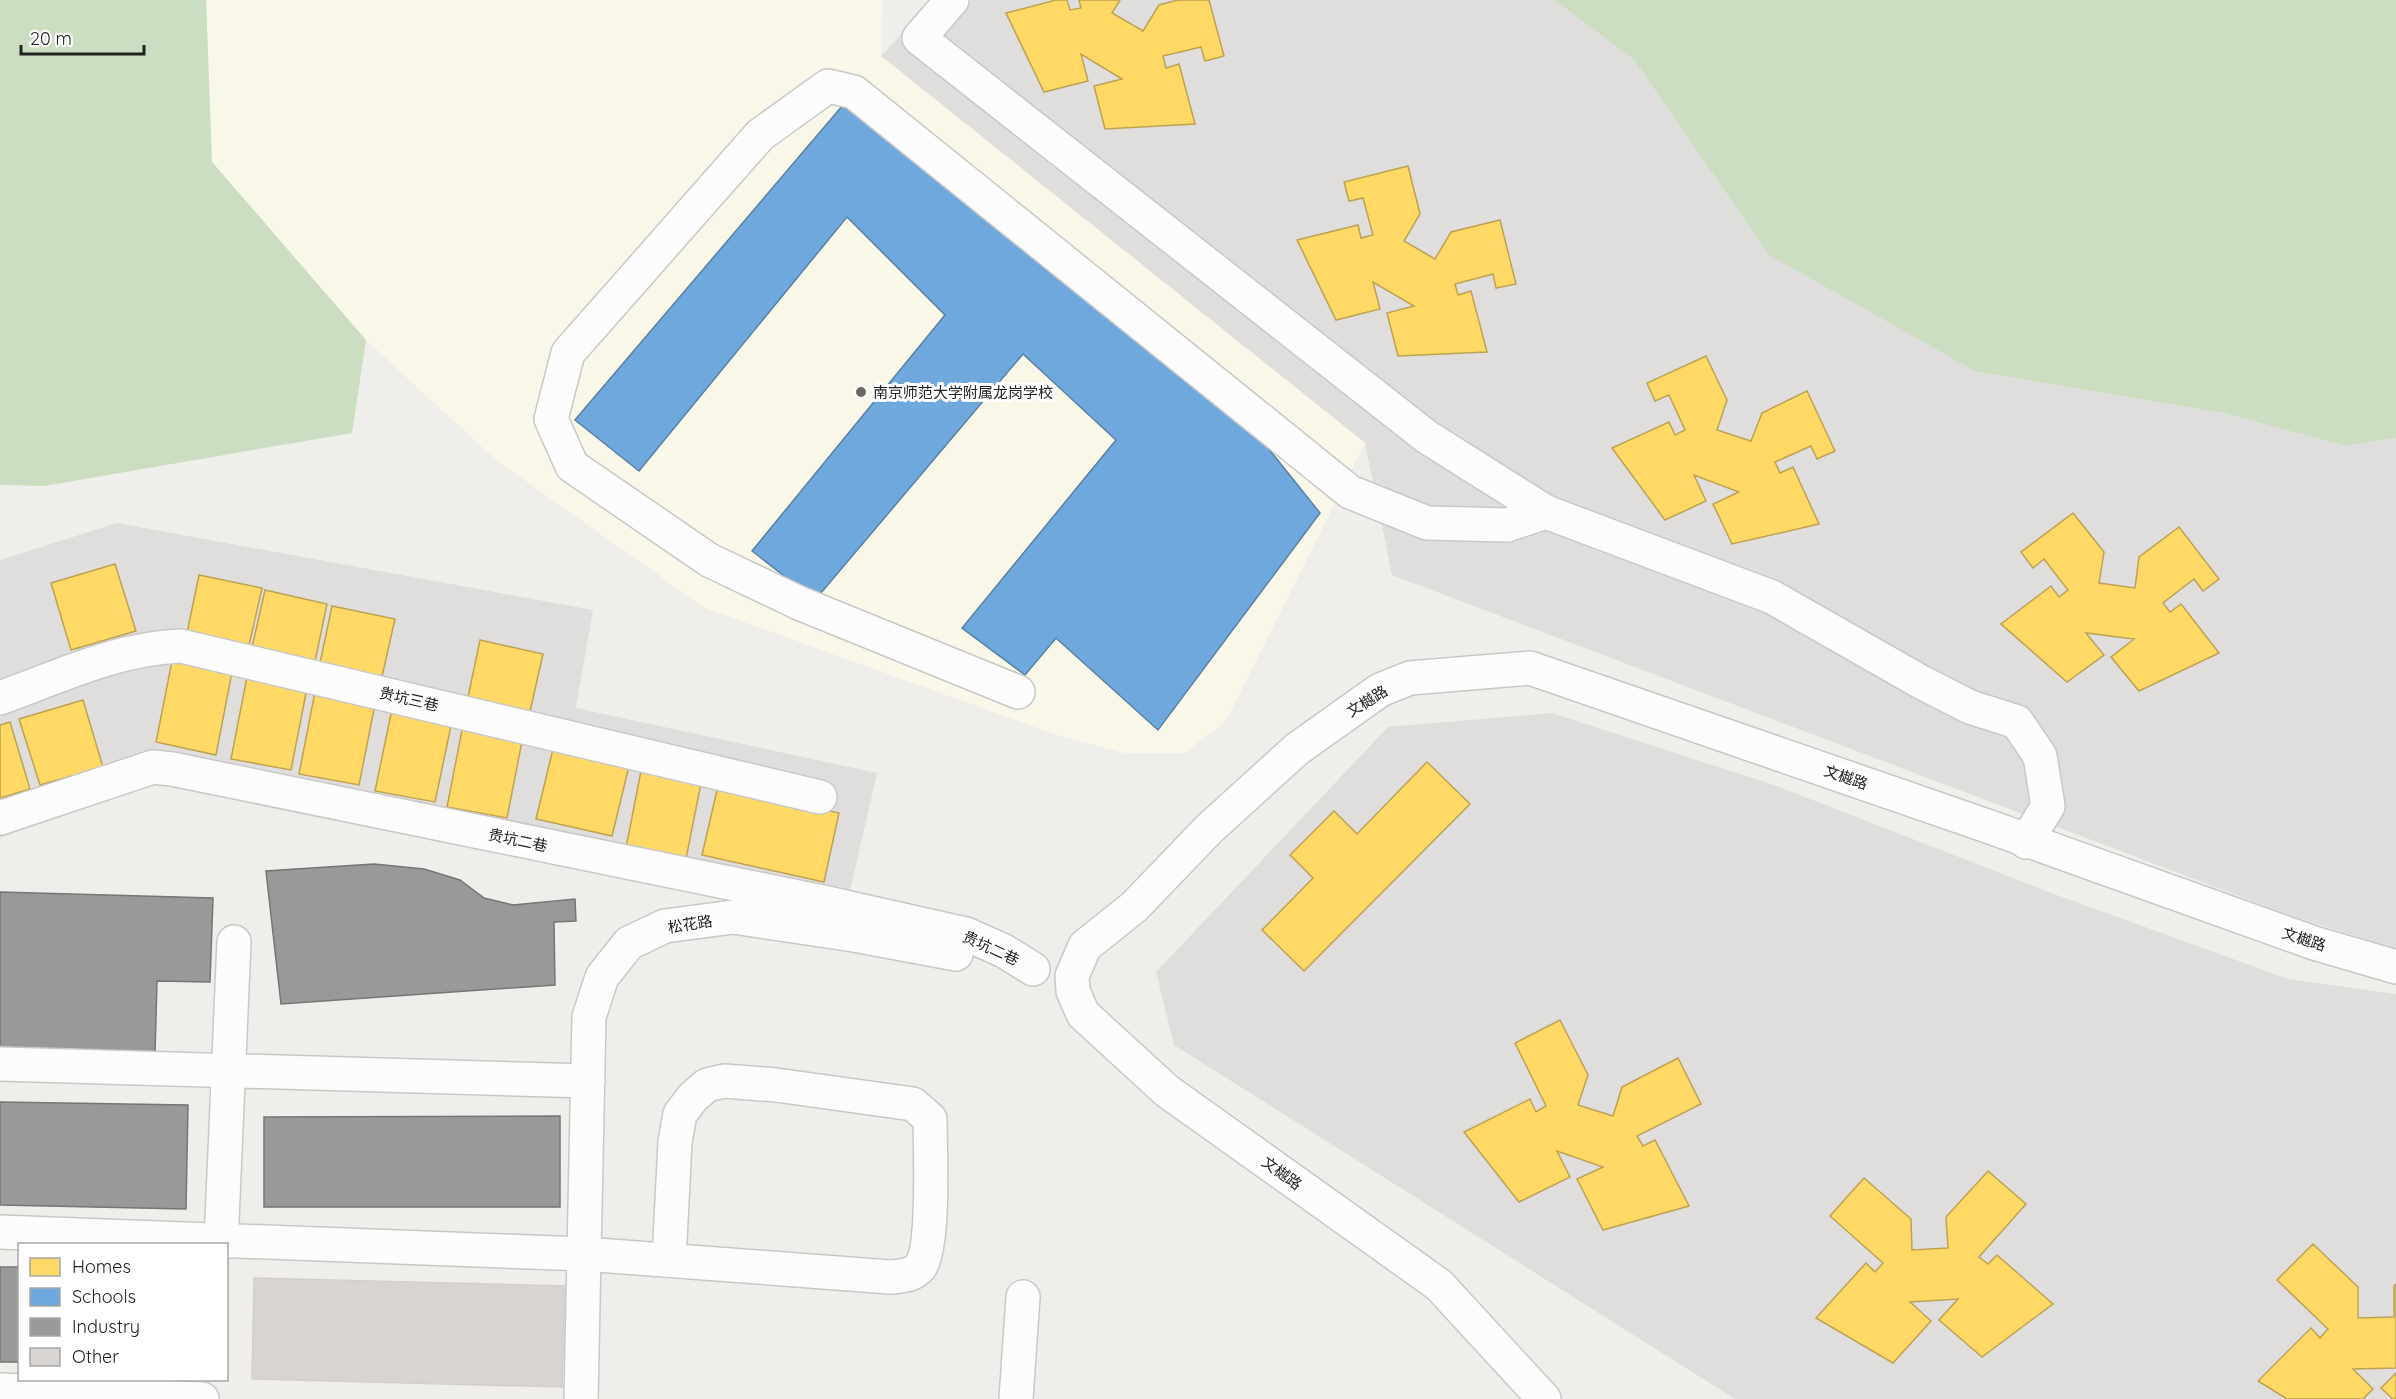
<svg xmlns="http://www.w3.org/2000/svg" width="2396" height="1399" font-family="Quicksand,'Noto Sans SC',sans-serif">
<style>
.residential{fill:#dfdedc}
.education{fill:#f8f7e8}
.forest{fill:#cbdec1}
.homes{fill:#ffd966;stroke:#bda252;stroke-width:1.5}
.schools{fill:#6fa8dc;stroke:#5880a4;stroke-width:1.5}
.industry{fill:#999;stroke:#757575;stroke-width:1.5}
.building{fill:#d7d4d2;stroke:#d3d0cc;stroke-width:1.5}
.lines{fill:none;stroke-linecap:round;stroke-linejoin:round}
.minor-casing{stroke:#c9c8c7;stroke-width:36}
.minor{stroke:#fdfcfc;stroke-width:33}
.poi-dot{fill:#6a6968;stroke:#fff;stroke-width:2}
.labels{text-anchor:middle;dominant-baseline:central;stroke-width:6;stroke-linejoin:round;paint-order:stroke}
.poi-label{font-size:15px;fill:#222;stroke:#fff;text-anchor:start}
.street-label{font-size:15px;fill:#222;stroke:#fff}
</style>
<rect width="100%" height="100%" fill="#f0eeeb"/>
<g class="residential">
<path d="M 934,0 L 1554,0 L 1634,60 L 1769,255 L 2223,413 L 2346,446 L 2396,438 L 2396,949 L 2292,916 L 1392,575 L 1365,443 L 881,56 Z"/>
<path d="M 117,523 L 593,610 L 576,708 L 877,773 L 844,917 L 160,783 L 0,838 L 0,560 Z"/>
<path d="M 1552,713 L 1774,785 L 2054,894 L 2288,979 L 2396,994 L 2396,1399 L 1735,1399 L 1174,1045 L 1156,972 L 1388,727 Z"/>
</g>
<path class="education" d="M 206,0 L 882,0 L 881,56 L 1365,443 L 1226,721 L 1184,753 L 1123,753 L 1057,735 L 705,608 L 496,460 L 366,340 L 212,162 Z"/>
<g class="forest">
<path d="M 0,0 L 206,0 L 212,162 L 366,340 L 352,433 L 44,486 L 0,485 Z"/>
<path d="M 1554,0 L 2396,0 L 2396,438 L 2346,446 L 2223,413 L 1975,371 L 1769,255 L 1634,60 Z"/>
</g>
<g class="homes">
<path d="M 1056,0 L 1067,0 L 1070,10 L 1081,8 L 1079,0 L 1120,0 L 1112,13 L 1143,31 L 1159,5 L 1178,0 L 1209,0 L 1224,56 L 1205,61 L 1201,47 L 1163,56 L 1166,68 L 1179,64 L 1195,124 L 1105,129 L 1094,86 L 1122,79 L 1081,54 L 1088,81 L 1044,92 L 1006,13 Z"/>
<path d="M 1408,166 L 1420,214 L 1404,241 L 1435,259 L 1451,232 L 1500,220 L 1516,284 L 1496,288 L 1493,274 L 1455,284 L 1458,295 L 1471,291 L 1487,352 L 1398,356 L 1387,313 L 1414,306 L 1373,282 L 1380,309 L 1336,320 L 1297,240 L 1358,225 L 1361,238 L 1373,235 L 1363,198 L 1349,201 L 1344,182 Z"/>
<path d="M 1706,356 L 1727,400 L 1717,430 L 1751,441 L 1762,413 L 1807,391 L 1835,451 L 1817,459 L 1811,446 L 1775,462 L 1780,473 L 1793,467 L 1819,524 L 1732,544 L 1713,504 L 1739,492 L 1694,475 L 1706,501 L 1665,520 L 1612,448 L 1669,422 L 1675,435 L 1685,430 L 1669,395 L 1655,401 L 1647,383 Z"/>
<path d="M 2073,513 L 2104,552 L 2099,583 L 2135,588 L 2139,557 L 2179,527 L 2219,579 L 2203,591 L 2194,579 L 2163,603 L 2170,612 L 2181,604 L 2219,653 L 2139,691 L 2111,657 L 2134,639 L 2086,633 L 2104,655 L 2067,682 L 2001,624 L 2051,586 L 2059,597 L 2068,590 L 2044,559 L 2033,568 L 2021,552 Z"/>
<path d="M 115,564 L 136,631 L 71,650 L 51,583 Z"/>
<path d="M 199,575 L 262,588 L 248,650 L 186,638 Z"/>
<path d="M 265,590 L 327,604 L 314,666 L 251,652 Z"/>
<path d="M 332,606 L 395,619 L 381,681 L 319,668 Z"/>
<path d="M 480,640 L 543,654 L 529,716 L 467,702 Z"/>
<path d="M 172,661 L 232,672 L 216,755 L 156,742 Z"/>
<path d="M 247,677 L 307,688 L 291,770 L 231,759 Z"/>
<path d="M 315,692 L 375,704 L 359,785 L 299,774 Z"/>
<path d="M 83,700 L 103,767 L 40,785 L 19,719 Z"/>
<path d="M 392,709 L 452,721 L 435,802 L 375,791 Z"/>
<path d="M 10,722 L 30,789 L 0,798 L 0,725 Z"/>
<path d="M 463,725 L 523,736 L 507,818 L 447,807 Z"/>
<path d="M 554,745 L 630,762 L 612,836 L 536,819 Z"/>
<path d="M 1427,762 L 1470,804 L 1304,971 L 1262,930 L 1313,878 L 1290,855 L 1334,811 L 1357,834 Z"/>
<path d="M 642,766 L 702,778 L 686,859 L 626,848 Z"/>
<path d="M 718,786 L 839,813 L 824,882 L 702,855 Z"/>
<path d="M 1560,1020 L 1588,1075 L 1578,1105 L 1613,1116 L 1622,1087 L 1678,1058 L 1701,1104 L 1637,1136 L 1643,1146 L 1655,1140 L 1689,1206 L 1603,1230 L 1577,1179 L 1603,1167 L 1557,1151 L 1570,1177 L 1519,1202 L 1464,1132 L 1530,1099 L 1536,1112 L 1546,1106 L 1515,1043 Z"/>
<path d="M 1988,1171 L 2026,1204 L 1979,1257 L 1988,1264 L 1997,1255 L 2053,1304 L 1982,1357 L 1939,1320 L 1958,1299 L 1910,1302 L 1931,1321 L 1893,1363 L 1816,1318 L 1866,1263 L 1875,1272 L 1883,1263 L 1830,1216 L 1864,1178 L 1911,1219 L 1912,1250 L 1948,1248 L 1946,1217 Z"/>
<path d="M 2313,1244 L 2358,1287 L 2358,1318 L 2394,1317 L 2394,1286 L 2396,1284 L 2396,1368 L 2353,1369 L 2373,1389 L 2363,1399 L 2287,1399 L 2258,1381 L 2311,1328 L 2320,1338 L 2328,1329 L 2277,1280 Z"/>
<path d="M 2396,1373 L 2396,1399 L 2393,1399 L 2381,1388 Z"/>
</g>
<path class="schools" d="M 843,105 L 1232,403 L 1320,513 L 1158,730 L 1056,638 L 1025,675 L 962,628 L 1116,440 L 1023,354 L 815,600 L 752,551 L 945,315 L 847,217 L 639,471 L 575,420 Z"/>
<g class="industry">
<path d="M 374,864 L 424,869 L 460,880 L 484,898 L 513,905 L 575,899 L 576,921 L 554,922 L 555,985 L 281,1004 L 266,871 Z"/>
<path d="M 0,892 L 213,898 L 210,982 L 157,981 L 155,1053 L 0,1048 Z"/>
<path d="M 0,1102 L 188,1105 L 186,1209 L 0,1205 Z"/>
<path d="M 560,1116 L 560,1207 L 264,1207 L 264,1117 Z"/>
<rect x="0" y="1267" width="20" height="95"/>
</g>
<path class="building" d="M 254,1278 L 565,1286 L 562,1387 L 252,1379 Z"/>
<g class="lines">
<defs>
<g id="minor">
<path d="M 952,0 L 919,38 L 1427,437 L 1546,512 L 1772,597 L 1921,682 L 1970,707 L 2017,722 L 2040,756 L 2048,806 L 2026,842"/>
<path d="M 1018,692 L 799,603 L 709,560 L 572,466 L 551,419 L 568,353 L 760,135 L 828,86 L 854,92 L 1350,492 L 1427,523 L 1507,525 L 1546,512"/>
<path d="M 0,698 C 58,677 118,648 181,646 L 820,797"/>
<path d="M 0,818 L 153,767 L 172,769 L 827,903 L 966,934 L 1004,951 L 1033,969"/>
<path d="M 0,1064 L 588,1081"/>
<path d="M 0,1232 L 584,1254 L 890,1277 C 901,1276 912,1276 920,1267 C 935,1247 930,1148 930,1119 L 913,1104 L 776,1085 L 724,1081 L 707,1085 L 693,1097 L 680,1114 L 675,1142 L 669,1260"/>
<path d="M 221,1244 L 234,942"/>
<path d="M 0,1390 L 202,1399"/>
<path d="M 581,1399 L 589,1017 L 602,977 L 629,943 L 665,926 L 733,917 L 854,935 L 956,954"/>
<path d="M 1016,1399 L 1023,1297"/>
<path d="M 1544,1399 L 1439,1285 L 1167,1091 L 1083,1014 L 1073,991 L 1072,976 L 1085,946 L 1134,907 L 1209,829 L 1297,749 L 1380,690 L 1410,678 L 1530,668 L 1990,827 L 2314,943 L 2396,967"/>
</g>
</defs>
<use href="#minor" class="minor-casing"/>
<use href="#minor" class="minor"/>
</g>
<circle class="poi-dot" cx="861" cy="392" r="6"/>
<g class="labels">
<g class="poi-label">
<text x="873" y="392">南京师范大学附属龙岗学校</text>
</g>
<g class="street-label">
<text transform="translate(409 699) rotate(13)">贵坑三巷</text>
<text transform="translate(1367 701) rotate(-32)">文樾路</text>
<text transform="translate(1846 777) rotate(19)">文樾路</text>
<text transform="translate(518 840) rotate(12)">贵坑二巷</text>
<text transform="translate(690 924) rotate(-9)">松花路</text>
<text transform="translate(2304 939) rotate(18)">文樾路</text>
<text transform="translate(991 948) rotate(25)">贵坑二巷</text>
<text transform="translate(1282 1173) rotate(36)">文樾路</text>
</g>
</g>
<rect x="18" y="1243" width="210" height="138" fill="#ffffff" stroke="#a7a7a7" stroke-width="1.5"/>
<rect x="30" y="1258" width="30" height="18" fill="#ffd966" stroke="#a7a7a7" stroke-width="1.5"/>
<text x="72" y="1273" font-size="18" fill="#222222">Homes</text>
<rect x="30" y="1288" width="30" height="18" fill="#6fa8dc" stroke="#a7a7a7" stroke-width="1.5"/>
<text x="72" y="1303" font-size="18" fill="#222222">Schools</text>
<rect x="30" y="1318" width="30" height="18" fill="#999999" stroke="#a7a7a7" stroke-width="1.5"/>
<text x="72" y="1333" font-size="18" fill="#222222">Industry</text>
<rect x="30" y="1348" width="30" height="18" fill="#d7d4d2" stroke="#a7a7a7" stroke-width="1.5"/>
<text x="72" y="1363" font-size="18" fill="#222222">Other</text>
<path d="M21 45v9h123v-9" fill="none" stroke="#222222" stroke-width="3"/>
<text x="30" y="45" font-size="18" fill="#222222" stroke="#ffffff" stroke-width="4.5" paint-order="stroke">20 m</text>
</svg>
